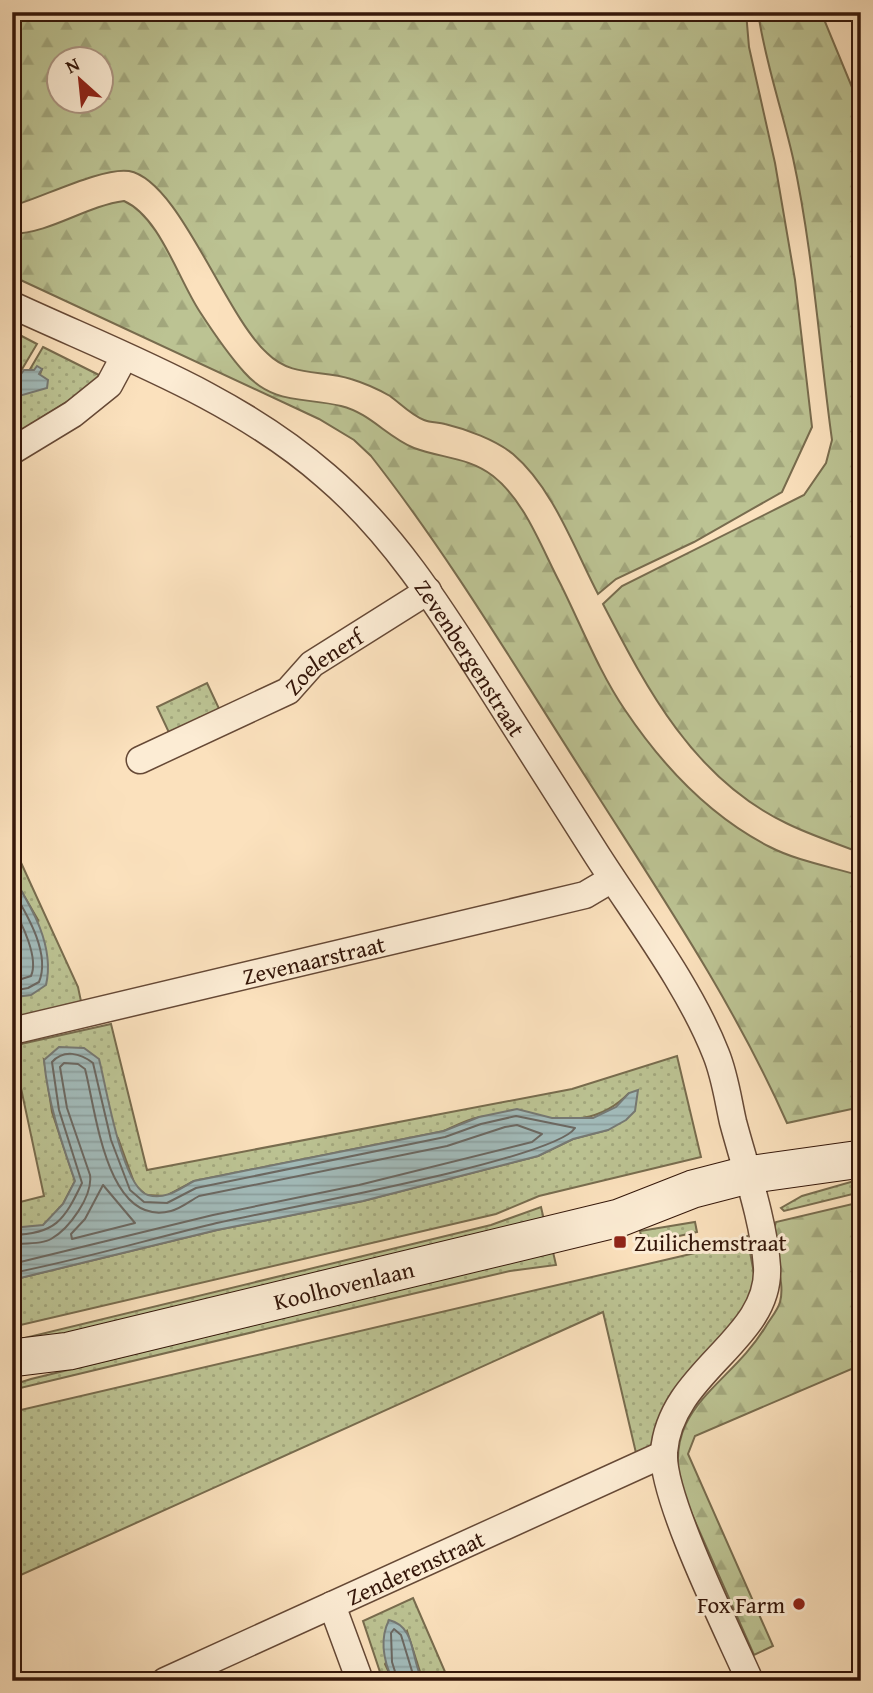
<svg xmlns="http://www.w3.org/2000/svg" width="873" height="1693" font-family="'Gentium Book Plus',serif">
<style>
.grass{fill:url(#grass-dots);stroke:#786c4e;stroke-width:2}
.forest{fill:url(#forest-firs);stroke:#786c4e;stroke-width:2;fill-rule:evenodd}
.water{fill:url(#water-rules);stroke:#767973;stroke-width:2}
.lines{fill:none;stroke-linecap:round;stroke-linejoin:round}
.shore{stroke:#6b6862;stroke-width:2}
.street-casing{stroke:#664936;stroke-width:29}
.secondary-casing{stroke:#341609;stroke-width:39}
.street{stroke:#fcecd4;stroke-width:26}
.secondary{stroke:#fcecd4;stroke-width:37}
.poi-dot{fill:#8f2418;stroke:#fcecd4;stroke-width:2.5}
.labels{text-anchor:middle;dominant-baseline:central;stroke-width:6;stroke-linejoin:round;paint-order:stroke}
.street-label{font-size:23px;fill:#341609;stroke:#fcecd4}
.poi-label{font-size:23px;fill:#341609;stroke:#fcecd4;text-anchor:start}
</style>
<defs>
<pattern id="grass-dots" width="8" height="8" patternUnits="userSpaceOnUse" patternTransform="scale(1.75)"><rect width="8" height="8" fill="#bcc393"/><path d="M2 2h.1M6 6h.1" fill="none" stroke="#a2a77d" stroke-width="1.8" stroke-linecap="round"/></pattern>
<pattern id="forest-firs" width="22" height="20" patternUnits="userSpaceOnUse" patternTransform="scale(1.75)"><rect width="22" height="20" fill="#bcc393"/><path d="M5 1l3.5 6h-7zM16 11l3.5 6h-7z" fill="#a2a77d"/></pattern>
<pattern id="water-rules" width="6" height="5" patternUnits="userSpaceOnUse" patternTransform="scale(1.75)"><rect width="6" height="5" fill="#a2bbba"/><path d="M0 2.5h6" fill="none" stroke="#8ca09f"/></pattern>
</defs>
<rect width="100%" height="100%" fill="#fbe1bd"/>
<filter id="stains"><feTurbulence type="fractalNoise" baseFrequency=".00286" numOctaves="4"/><feColorMatrix values="0 0 0 0 .2 0 0 0 0 .09 0 0 0 0 .02 0 0 0 .5 -.17"/></filter>
<radialGradient id="worn" r=".72"><stop offset=".6" stop-color="#630" stop-opacity="0"/><stop offset="1" stop-color="#630" stop-opacity=".3"/></radialGradient>
<g class="grass">
<path d="M 12,331 L 37,344 L 12,386 Z"/>
<path d="M 43,347 L 99,375 L 92,386 L 12,436 L 12,398 L 34,390 L 42,369 L 29,371 Z"/>
<path d="M 207,683 L 222,715 L 172,739 L 157,707 Z"/>
<path d="M 12,843 L 78,987 L 82,1006 L 12,1022 L 12,996 L 15,997 L 38,920 L 12,875 Z"/>
<path d="M 111,1024 L 147,1170 L 572,1089 L 677,1056 L 701,1157 L 539,1196 L 496,1214 L 12,1327 L 12,1280 L 217,1230 L 363,1201 L 538,1156 L 573,1139 L 608,1130 L 629,1093 C 585,1139 534,1109 480,1117 C 468,1119 455,1126 444,1131 L 194,1181 L 166,1196 L 146,1195 L 135,1185 L 118,1138 L 44,1060 L 52,1112 L 75,1181 L 63,1204 L 43,1226 L 12,1228 L 12,1204 L 44,1196 L 12,1046 Z"/>
<path d="M 861,1179 L 861,1192 L 784,1211 L 781,1208 L 802,1196 Z"/>
<path d="M 541,1207 L 544,1220 L 26,1345 L 12,1341 L 491,1225 Z"/>
<path d="M 695,1222 L 697,1232 L 643,1244 L 640,1231 Z"/>
<path d="M 747,1236 L 755,1279 L 750,1305 L 666,1407 L 650,1448 L 636,1453 L 603,1312 L 12,1579 L 12,1412 L 695,1253 Z"/>
<path d="M 553,1252 L 556,1265 L 510,1271 L 399,1297 L 12,1390 L 12,1385 L 31,1379 Z"/>
<path d="M 413,1598 L 449,1681 L 423,1681 L 407,1631 L 385,1664 L 393,1681 L 383,1681 L 363,1621 Z"/>
</g>
<g class="forest">
<path d="M 12,12 L 746,12 L 749,47 L 775,163 L 795,280 L 812,427 L 782,492 L 694,542 L 616,579 L 598,594 C 574,548 553,488 513,454 C 496,440 466,429 445,424 C 439,422 431,423 424,420 C 411,415 401,404 390,396 C 378,389 364,383 351,379 C 321,369 292,378 267,353 C 224,314 179,180 129,171 C 102,167 41,198 12,206 ZM 60,60 L 102,60 L 102,102 L 60,102 Z"/>
<path d="M 758,12 L 821,12 L 861,109 L 861,853 C 836,843 810,835 786,823 C 694,779 647,689 603,604 L 622,586 L 804,495 L 826,463 L 832,440 C 819,346 813,250 793,158 C 782,109 765,62 758,12 Z"/>
<path d="M 124,201 C 160,217 178,279 200,312 C 213,332 228,354 244,372 C 273,405 304,397 341,406 C 370,413 387,437 414,448 C 440,458 469,457 493,476 C 525,501 542,549 560,583 C 581,625 599,672 625,710 C 662,765 711,817 770,847 C 797,861 832,867 861,876 L 861,1107 L 787,1123 C 733,1001 658,891 587,779 C 517,670 451,558 371,456 L 354,440 L 319,419 L 12,276 L 12,234 C 51,233 86,206 124,201 Z"/>
<path d="M 861,1202 L 861,1378 L 856,1367 L 695,1436 L 688,1454 L 773,1646 L 754,1655 L 683,1494 C 658,1407 729,1388 766,1326 C 770,1319 778,1310 780,1302 C 787,1276 766,1247 776,1222 Z"/>
</g>
<g class="water">
<path d="M 37,366 L 42,369 L 39,374 L 48,380 L 47,388 L 12,398 L 12,386 L 24,370 L 34,370 Z"/>
<path d="M 12,875 C 32,908 55,946 46,985 L 31,995 L 15,997 Z"/>
<path d="M 59,1047 L 84,1048 L 99,1059 C 106,1085 122,1188 148,1195 C 166,1200 179,1189 194,1181 L 444,1131 L 479,1117 L 517,1109 L 552,1118 L 593,1118 L 616,1107 L 629,1093 L 638,1090 L 635,1111 L 626,1120 L 608,1130 L 573,1139 L 538,1156 L 363,1201 L 217,1230 L 12,1280 L 12,1228 L 43,1225 L 63,1204 L 75,1181 C 61,1141 48,1103 44,1060 Z"/>
<path d="M 389,1620 C 417,1627 410,1659 423,1681 L 393,1681 C 384,1662 379,1640 389,1620 Z"/>
</g>
<g class="lines">
<g class="shore">
<path d="M 12,889 C 26,913 51,953 39,982 L 28,988 L 12,991"/>
<path d="M 12,907 C 22,923 39,958 31,976 L 12,982"/>
<path d="M 103,1185 L 135,1223 L 72,1239 L 71,1234 L 85,1219 Z"/>
<path d="M 12,1235 C 55,1234 64,1221 82,1183 L 59,1110 L 52,1062 C 64,1049 80,1053 93,1063 L 111,1140 L 130,1190 L 144,1202 L 167,1203 L 196,1188 L 445,1137 L 481,1124 L 516,1116 L 575,1128 C 554,1160 267,1211 213,1224 C 146,1240 80,1260 12,1273"/>
<path d="M 12,1244 C 23,1243 41,1245 51,1239 C 69,1229 93,1196 90,1175 L 67,1108 L 60,1067 L 64,1063 L 78,1064 L 85,1069 C 96,1110 106,1228 171,1211 C 180,1209 190,1201 199,1196 L 447,1146 L 505,1127 L 517,1125 L 542,1134 L 532,1142 L 359,1185 L 213,1215 L 12,1264"/>
<path d="M 398,1681 L 392,1662 L 391,1633 L 394,1629 L 401,1635 L 415,1681"/>
</g>
<defs>
<g id="street">
<path id="s1" d="M 12,305 C 120,355 236,397 326,476 C 393,533 440,608 487,682 C 523,739 559,795 595,852 C 635,915 689,985 716,1054 C 725,1076 728,1100 733,1122 C 745,1167 764,1221 767,1267 C 771,1340 670,1371 664,1452 C 661,1497 729,1633 750,1681"/>
<path d="M 12,451 L 73,414 L 109,385 L 124,357"/>
<path id="s2" d="M 140,760 L 288,691 L 312,664 L 428,591"/>
<path id="s3" d="M 12,1031 L 585,895 L 612,879"/>
<path d="M 332,1605 L 360,1681"/>
<path id="s4" d="M 165,1681 L 664,1454"/>
</g>
<g id="secondary">
<path id="s5" d="M 12,1358 L 69,1351 L 619,1218 L 693,1189 L 747,1175 L 861,1159"/>
</g>
</defs>
<use href="#street" class="street-casing"/>
<use href="#secondary" class="secondary-casing"/>
<use href="#street" class="street"/>
<use href="#secondary" class="secondary"/>
</g>
<g class="poi-dot">
<rect x="613" y="1235" width="14" height="14" rx="3.5"/>
<circle cx="799" cy="1604" r="7"/>
</g>
<g class="labels">
<g class="street-label">
<text stroke="none"><textPath href="#s1" startOffset="592">Zevenbergenstraat</textPath></text>
<text stroke="none"><textPath href="#s2" startOffset="210">Zoelenerf</textPath></text>
<text stroke="none"><textPath href="#s3" startOffset="310">Zevenaarstraat</textPath></text>
<text stroke="none"><textPath href="#s5" startOffset="340">Koolhovenlaan</textPath></text>
<text stroke="none"><textPath href="#s4" startOffset="275">Zenderenstraat</textPath></text>
</g>
<g class="poi-label">
<text x="634" y="1242">Zuilichemstraat</text>
<text x="785" y="1604" text-anchor="end">Fox Farm</text>
</g>
</g>
<rect width="873" height="1693" fill="none" stroke="#fbe1bd" stroke-width="42"/>
<rect x="14" y="14" width="845" height="1665" fill="none" stroke="#341609" stroke-width="3.5"/>
<rect x="21" y="21" width="831" height="1651" fill="none" stroke="#341609" stroke-width="2"/>
<g transform="translate(80 80) rotate(333)"><circle r="33" fill="#fcecd4" stroke="#ac9683" stroke-width="2"/>
<path d="M0-5L12 26L0 18L-12 26Z" fill="#8f2418"/>
<text y="-10" font-size="19" font-weight="bold" text-anchor="middle" fill="#341609">N</text>
</g>
<rect width="100%" height="100%" filter="url(#stains)"/>
<rect width="100%" height="100%" fill="url(#worn)"/>
</svg>
